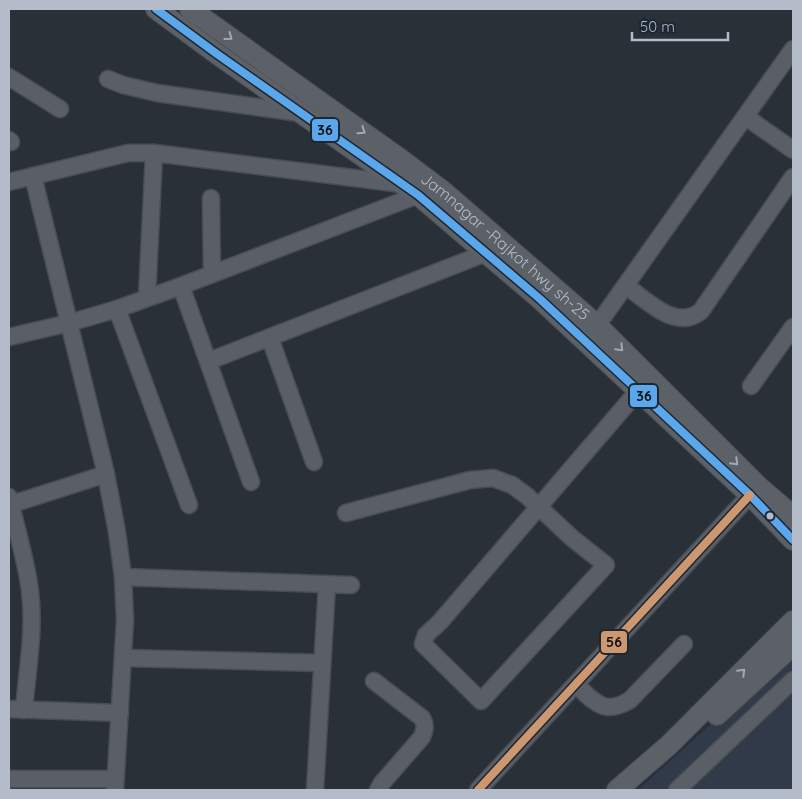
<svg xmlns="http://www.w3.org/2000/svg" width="802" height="799" font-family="Quicksand,sans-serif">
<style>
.airport{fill:#313a48}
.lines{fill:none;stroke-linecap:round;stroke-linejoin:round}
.minor-casing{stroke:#484c53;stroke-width:19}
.major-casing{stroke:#484c55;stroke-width:22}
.minor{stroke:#5a5e66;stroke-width:16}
.major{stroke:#5c6168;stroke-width:20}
.bus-1-casing{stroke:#1d2633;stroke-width:11}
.bus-2-casing{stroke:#1d2633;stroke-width:11}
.bus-1{stroke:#5aa8eb;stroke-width:8}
.bus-2{stroke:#cd976f;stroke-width:8}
.oneway{stroke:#a2aab6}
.bus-dot{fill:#b4bcc9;stroke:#1d2633;stroke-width:2}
.labels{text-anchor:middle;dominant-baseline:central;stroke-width:5;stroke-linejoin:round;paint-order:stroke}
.street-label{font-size:16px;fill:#b4bcc9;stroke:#1d2633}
.line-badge{stroke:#1d2633;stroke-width:2}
.pale-badge-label{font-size:14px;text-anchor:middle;font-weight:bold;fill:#111}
</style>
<rect width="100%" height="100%" fill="#2a3038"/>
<path class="airport" d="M 793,650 L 793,790 L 638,790 Z"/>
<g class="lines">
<defs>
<g id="minor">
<path d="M 9,77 L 60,109"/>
<path d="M 108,79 L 123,85 L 157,93 L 300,113"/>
<path d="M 746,117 L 793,150"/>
<path d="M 9,140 L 11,142"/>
<path d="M 33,176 L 106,474 L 117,532 L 123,577 L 125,620 L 115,790"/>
<path d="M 9,182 L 128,153 L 154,153 L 402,184"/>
<path d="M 211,198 L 212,274"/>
<path d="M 181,286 L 251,482"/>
<path d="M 626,286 C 647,300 676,332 701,311 L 793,177"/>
<path d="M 147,297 L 154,153"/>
<path d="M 117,309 L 189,505"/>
<path d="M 591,334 L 793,49"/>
<path d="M 9,337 L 69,323 L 117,309 L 181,286 L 418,195 L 425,190"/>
<path d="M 270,338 L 314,462"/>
<path d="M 209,361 L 486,253"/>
<path d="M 751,386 L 793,327"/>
<path d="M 9,497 C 16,528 26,559 30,591 C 35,630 27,671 24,710"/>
<path d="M 9,505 L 106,474"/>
<path d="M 346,513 L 470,480 L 493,478 L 512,485 L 527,496 L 572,538 L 606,565 L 481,701 L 423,644 L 426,635 L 440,622 L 638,391"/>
<path d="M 123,577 L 351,585"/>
<path d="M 124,658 L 321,663"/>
<path d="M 374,681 L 422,718 C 426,725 425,730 422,737 L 382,783 L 378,790"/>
<path d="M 576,685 C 595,702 604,716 630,700 L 684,644"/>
<path d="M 9,709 L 120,713"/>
<path d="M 9,779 L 115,779"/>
<path d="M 315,790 L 327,584"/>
<path d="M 478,790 L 750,495"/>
<path d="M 677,790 L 793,680"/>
</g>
<g id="major">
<path d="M 156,9 L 217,54 L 418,195 L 540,299 L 750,495 L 793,540"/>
<path id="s1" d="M 190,9 L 403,161 L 444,192 L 597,325 L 758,486 L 793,516"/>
<path d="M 717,715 L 793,645"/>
<path d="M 617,790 L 669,745 L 793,621"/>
</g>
</defs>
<use href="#minor" class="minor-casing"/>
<use href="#major" class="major-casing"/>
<use href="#minor" class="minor"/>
<use href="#major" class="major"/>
<defs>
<path id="bus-1" d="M 156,9 L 217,54 L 418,195 L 540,299 L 750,495 L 793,540"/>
<path id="bus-2" d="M 478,790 L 750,495"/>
</defs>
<use href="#bus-1" class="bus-1-casing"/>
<use href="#bus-2" class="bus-2-casing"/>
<use href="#bus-1" class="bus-1"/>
<use href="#bus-2" class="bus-2"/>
</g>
<defs><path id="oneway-chevron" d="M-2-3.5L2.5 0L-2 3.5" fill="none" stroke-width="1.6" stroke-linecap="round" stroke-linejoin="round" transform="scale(1.25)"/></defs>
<g class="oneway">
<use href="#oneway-chevron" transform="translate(229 37) rotate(36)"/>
<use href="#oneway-chevron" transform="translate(362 131) rotate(35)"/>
<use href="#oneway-chevron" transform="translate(620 348) rotate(45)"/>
<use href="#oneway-chevron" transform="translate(735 462) rotate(45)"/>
<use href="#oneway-chevron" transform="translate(742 672) rotate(-45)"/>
</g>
<circle class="bus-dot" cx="770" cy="516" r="4.5"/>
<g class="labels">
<g class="street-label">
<text stroke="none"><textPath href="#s1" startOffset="395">Jamnagar -Rajkot hwy sh-25</textPath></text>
</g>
</g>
<g class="line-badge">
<rect x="311" y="118" width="28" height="24" rx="5" fill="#5aa8eb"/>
<rect x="629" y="384" width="29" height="24" rx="5" fill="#5aa8eb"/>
<rect x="600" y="630" width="28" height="24" rx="5" fill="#cd976f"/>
</g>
<g class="pale-badge-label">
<text x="325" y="135">36</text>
<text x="644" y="401">36</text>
<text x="614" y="647">56</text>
</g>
<rect width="802" height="799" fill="none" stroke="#b4bcc9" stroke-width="20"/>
<path d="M632 32v8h96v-8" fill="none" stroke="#b4bcc9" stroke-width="2.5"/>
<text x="640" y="32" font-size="15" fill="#b4bcc9" stroke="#1d2633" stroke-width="4" paint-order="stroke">50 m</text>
</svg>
